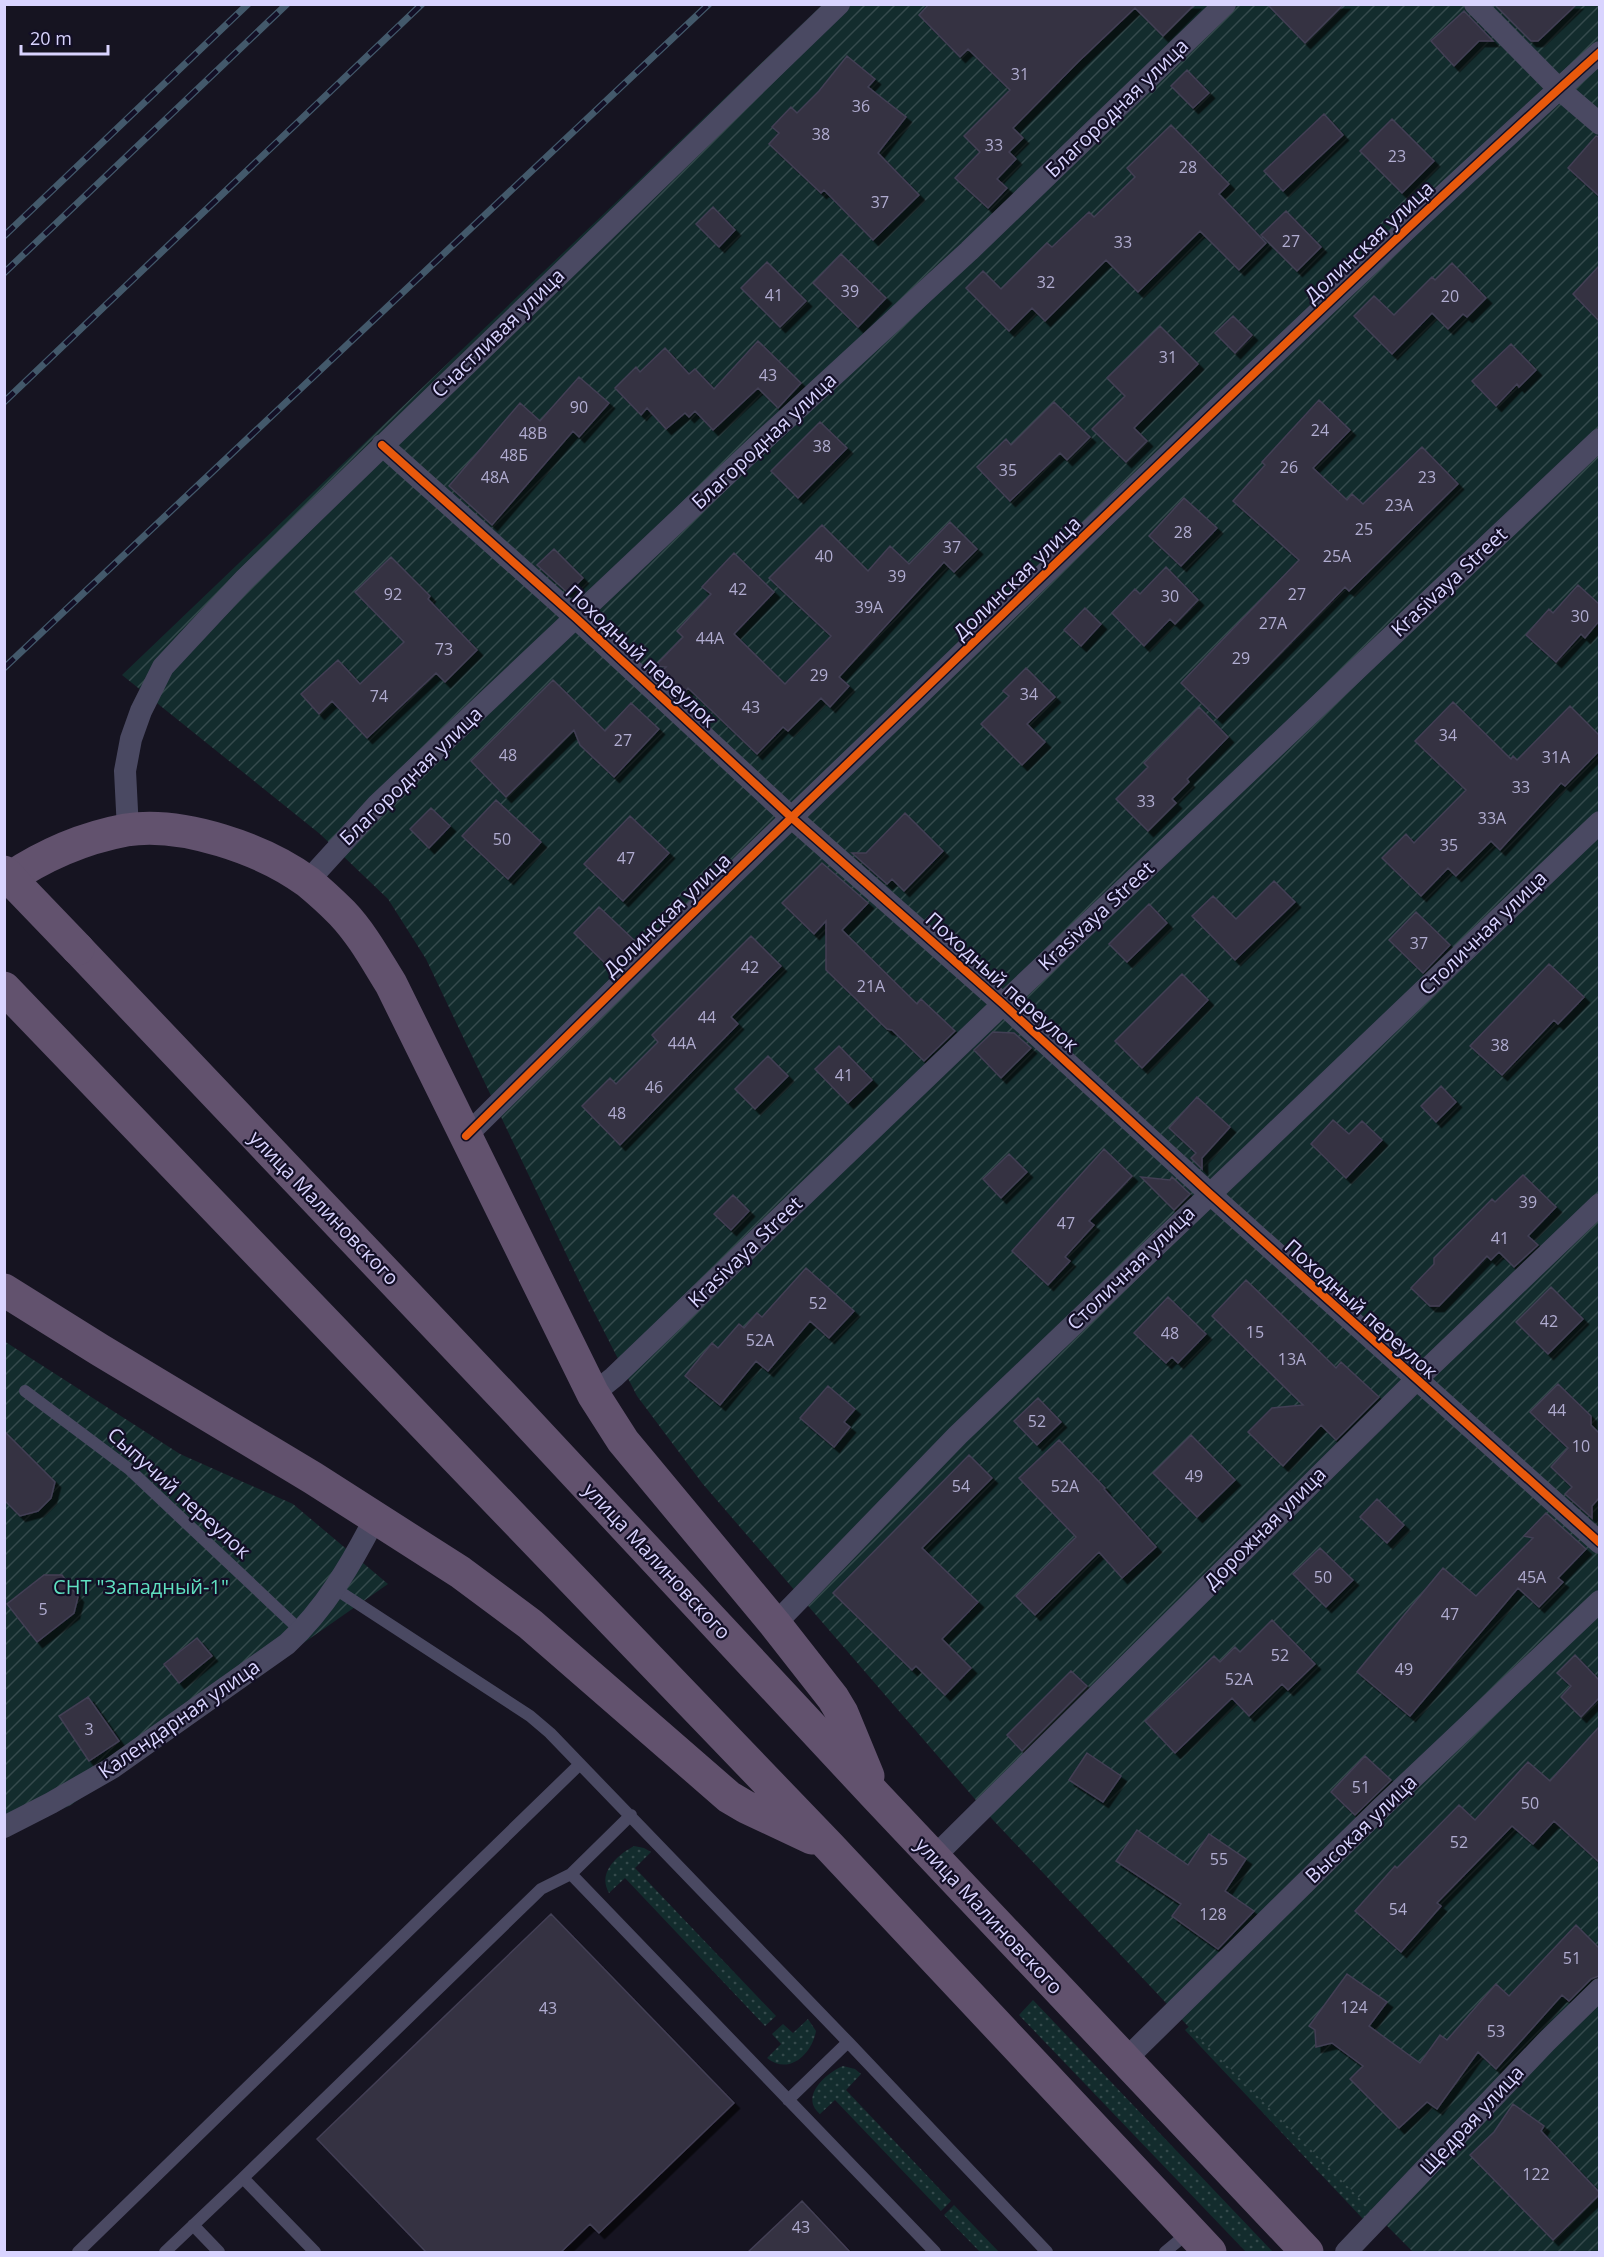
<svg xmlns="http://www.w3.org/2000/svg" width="1604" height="2257" viewBox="0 0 1604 2257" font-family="'Open Sans',sans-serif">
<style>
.grass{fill:url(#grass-dots)}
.garden{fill:url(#garden-furrows)}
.building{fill:#343243;stroke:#433f54;stroke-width:1.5;filter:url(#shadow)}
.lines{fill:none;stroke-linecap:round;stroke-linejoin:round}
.service{stroke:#4a4962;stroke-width:12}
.minor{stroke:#4a4962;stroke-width:22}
.trunk{stroke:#62526e;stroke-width:33}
.rail-casing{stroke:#43596b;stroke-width:7}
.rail{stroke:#130f26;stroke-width:4.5;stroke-dasharray:14;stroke-linecap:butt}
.trunk-bridge{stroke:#62526e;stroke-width:33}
.cycleway-casing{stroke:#130f26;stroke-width:11}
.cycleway{stroke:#e8590c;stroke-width:8}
.labels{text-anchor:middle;stroke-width:4.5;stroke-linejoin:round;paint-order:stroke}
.number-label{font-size:16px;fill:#b0acd0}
.street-label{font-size:20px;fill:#d9d4ff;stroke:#130f26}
.park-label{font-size:20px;fill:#5fe0c0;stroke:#130f26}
</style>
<defs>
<pattern id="grass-dots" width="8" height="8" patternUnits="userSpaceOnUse" patternTransform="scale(1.5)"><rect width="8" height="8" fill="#132c2d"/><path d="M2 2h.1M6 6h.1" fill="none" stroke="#354a4c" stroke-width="1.8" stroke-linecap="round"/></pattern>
<pattern id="garden-furrows" width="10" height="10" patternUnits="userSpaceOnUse" patternTransform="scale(1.5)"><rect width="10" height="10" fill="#132c2d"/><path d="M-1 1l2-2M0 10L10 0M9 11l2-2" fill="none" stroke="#354a4c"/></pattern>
<filter id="shadow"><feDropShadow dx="5.5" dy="5.5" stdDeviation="0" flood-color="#0009"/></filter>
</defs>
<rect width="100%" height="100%" fill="#161421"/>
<path class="grass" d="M634,1846L644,1848L651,1852L635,1868L776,2016L765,2026L625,1878L609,1893C597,1873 617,1855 634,1846Z
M1033,2000L1273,2252H1246L1019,2015Z
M808,2019L816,2031C812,2054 789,2076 767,2058L781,2044L772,2034L783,2024L793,2033Z
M1194,2022L1372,2210L1363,2219L1185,2030Z
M843,2066L855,2069L861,2074L846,2090L951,2201L941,2211L835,2100L820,2114C799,2097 826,2073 843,2066Z
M954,2205L999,2252H980L944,2215Z"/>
<path class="garden" d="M822,5H1599V2252H1413L1185,2023L993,1820L702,1483L637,1396L588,1300L426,959L388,899L320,834L122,675Z
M4,1341L180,1454L293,1504L388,1584L71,1805L5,1835Z"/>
<path class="building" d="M929,4H1195L1163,36L1135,8L1078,62L1013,128L1023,138L1009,152L1016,159L997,179L1007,188L988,208L955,178L980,152L964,136L1010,90L968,49L960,57L919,15Z
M1267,4H1344L1305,43Z
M1494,4H1577L1538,41H1531Z
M1464,11L1493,41H1479L1454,66L1431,41Z
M847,56L875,79L868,87L906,117L878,153L919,195L873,240L824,190L821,193L769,144L779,133L772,127L791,107L797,113L819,91Z
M1187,70L1209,93L1193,108L1171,86Z
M1324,114L1343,135L1283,191L1264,171Z
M1392,119L1434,161L1402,193L1360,151Z
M1171,125L1229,184L1219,194L1266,243L1239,270L1200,231L1138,292L1106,260L1045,321L1032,308L1009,331L966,288L983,271L1001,289L1047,243L1052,247L1089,212L1094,217L1135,177L1127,168Z
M1596,136L1599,137V196L1568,168Z
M713,207L735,230L719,247L696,224Z
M1286,211L1321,247L1297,271L1261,235Z
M841,254L886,298L858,327L813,283Z
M767,262L806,301L780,327L741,288Z
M1452,263L1486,298L1467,317L1463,314L1448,329L1432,313L1392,354L1354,316L1374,296L1394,315L1432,277L1435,280Z
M1599,266V321L1573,294Z
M1233,316L1252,335L1235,353L1215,333Z
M1160,326L1198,364L1134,428L1147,441L1126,462L1092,429L1125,396L1107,378Z
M758,341L801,383L778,408L758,388L713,430L695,411L689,417L685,413L666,429L647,408L641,415L615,388L636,367L640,372L665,348L689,374L695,369L714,389Z
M1511,344L1536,370L1519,387L1517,384L1496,406L1472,381Z
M579,377L609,403L579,437L573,431L492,525L449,486L520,403L540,421Z
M1319,400L1350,430L1313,468L1347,500L1352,494L1363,504L1422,447L1458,484L1349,591L1345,587L1217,718L1181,683L1299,560L1233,501L1265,465L1262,462Z
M1054,402L1090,437L1067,460L1060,453L1010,501L977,467L1006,439L1011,445Z
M820,422L847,448L798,498L771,471Z
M1184,498L1217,528L1181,566L1149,536Z
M950,522L977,549L954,572L944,562L839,677L849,686L830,707L821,698L788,731L783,727L757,754L688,688L684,693L661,672L666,667L655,666L683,637L677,631L711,594L702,587L734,553L774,592L734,634L785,684L831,636L769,578L822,525L868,571L890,546L909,564Z
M554,549L583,578L568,593L537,565Z
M391,557L430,596L428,599L477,650L445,682L436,673L367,738L332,701L319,714L301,694L338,660L360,684L404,642L355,592Z
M1166,567L1198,600L1175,624L1170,619L1144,646L1112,613L1135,589L1140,594Z
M1578,585L1599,604V621L1585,638L1581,634L1556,662L1526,635L1549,609L1553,613Z
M1085,608L1101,624L1081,646L1064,630Z
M1026,668L1055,697L1027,724L1045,742L1022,765L981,724L1009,696L1003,691Z
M553,680L605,731L631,703L659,729L614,777L580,745L574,730L506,797L471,761Z
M1453,702L1511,759L1513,756L1517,760L1570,706L1599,735V751L1565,786L1561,783L1500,850L1491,841L1456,876L1448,868L1421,896L1382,858L1406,834L1414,843L1466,790L1415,741Z
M1199,707L1228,737L1187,779L1189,782L1172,799L1176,803L1148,831L1116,799L1148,767L1144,763Z
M496,800L541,842L508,879L462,836Z
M431,808L450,826L429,848L410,829Z
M905,813L943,851L904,891L892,879L887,884L852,853H866Z
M630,816L669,853L623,901L584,864Z
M822,863L868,903L842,930L917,1004L921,999L955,1031L924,1061L892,1030L887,1029L826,970V921L814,934L782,903Z
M1274,881L1295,902L1235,960L1192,916L1213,896L1236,919Z
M1149,904L1167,923L1127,962L1109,944Z
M599,907L636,942L610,968L574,933Z
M1416,912L1450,945L1423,973L1389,940Z
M751,936L781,966L731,1017L738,1024L620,1145L582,1106L610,1078L616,1084L658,1042L652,1035Z
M1549,964L1584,997L1558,1024L1554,1020L1502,1075L1470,1046Z
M1182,974L1208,1000L1142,1068L1115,1041Z
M993,1032L1014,1033L1031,1048L1001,1078L974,1050Z
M839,1046L872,1080L848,1103L815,1069Z
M768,1056L788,1076L755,1109L735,1089Z
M1441,1086L1456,1102L1436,1122L1421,1106Z
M1197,1097L1230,1127L1202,1158V1169L1191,1158L1196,1153L1169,1128Z
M1333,1120L1349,1134L1362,1121L1382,1140L1346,1178L1311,1144Z
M1104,1149L1132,1176L1089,1221L1094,1225L1065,1257L1070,1261L1048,1285L1012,1251Z
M1009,1154L1027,1172L1001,1198L983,1179Z
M1523,1175L1556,1207L1528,1236L1538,1245L1514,1267L1499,1252L1491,1260L1487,1256L1439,1306H1430L1411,1288L1434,1264V1258L1492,1199L1495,1202Z
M1141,1177L1170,1180L1172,1177L1190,1194L1174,1210Z
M733,1195L749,1211L731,1230L714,1214Z
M806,1268L854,1311L829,1338L810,1321L768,1371L756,1361L720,1405L685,1376L712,1343L718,1348L739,1324L744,1328L757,1313L762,1317Z
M1246,1280L1336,1368L1341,1362L1379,1397L1336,1440L1321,1425L1283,1466L1248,1432L1272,1408L1303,1405L1212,1316Z
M1551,1287L1583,1319L1548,1354L1516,1322Z
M1168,1297L1206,1334L1178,1363L1172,1357L1166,1363L1134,1333Z
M1558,1384L1591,1416V1425L1599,1433V1498L1592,1506V1518L1565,1494L1572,1487L1551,1467L1568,1448L1530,1412Z
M828,1386L855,1409L844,1422L850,1427L834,1447L800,1418Z
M1038,1398L1061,1422L1037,1445L1014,1421Z
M4,1431L55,1482L51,1498L38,1511L20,1516L4,1500Z
M1191,1435L1235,1480L1197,1517L1153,1473Z
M1059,1440L1105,1488L1104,1489L1156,1547L1122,1578L1099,1552L1035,1615L1016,1596L1076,1537L1019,1478Z
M969,1455L992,1478L922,1548L978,1602L942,1639L971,1668L945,1695L916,1666L912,1670L833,1593Z
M1377,1499L1404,1525L1387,1543L1360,1517Z
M1546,1513L1586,1549L1558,1578L1563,1582L1539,1607L1518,1588L1410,1716L1357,1672L1443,1568L1476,1596L1533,1538L1524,1536Z
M1320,1548L1353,1580L1326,1607L1293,1574Z
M44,1575H62L78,1597L74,1613L37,1642L7,1604Z
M1272,1620L1315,1664L1288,1690L1282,1684L1249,1716L1232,1698L1175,1753L1145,1721L1214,1656L1220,1662L1235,1647L1240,1652Z
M197,1638L212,1656L179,1683L164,1664Z
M1575,1655L1599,1680V1698L1581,1717L1561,1697L1571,1686L1557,1673Z
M1071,1671L1087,1686L1022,1751L1007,1735Z
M88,1697L119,1741L89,1761L59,1716Z
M1599,1727V1862L1554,1821L1533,1844L1512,1826L1437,1903L1441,1906L1401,1952L1355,1911L1395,1866L1397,1868L1459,1805L1475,1820L1528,1762L1550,1781Z
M1087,1753L1121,1776L1103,1802L1069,1780Z
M1365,1756L1391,1780L1355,1815L1331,1792Z
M1137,1830L1188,1865L1209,1834L1246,1859L1225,1891L1254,1911L1218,1949L1172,1916L1181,1904L1116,1861Z
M551,1914L734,2103L599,2233L590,2224L560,2253H427L317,2139Z
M1576,1925L1599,1948V1976L1591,1979L1569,2001L1562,1995L1496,2069L1478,2052L1437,2109L1427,2102L1399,2128L1350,2079L1363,2066L1332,2043L1316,2047L1315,2030L1309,2026L1347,1974L1387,2002L1369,2026L1420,2063L1440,2035L1447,2040L1496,1984L1509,1996Z
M1513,2104L1544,2126L1541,2131L1599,2192V2195L1553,2240L1470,2155L1494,2132Z
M802,2201L851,2253H747Z"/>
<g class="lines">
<path class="service" d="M25,1391L129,1469L301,1631
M334,1588L530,1716L550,1733L848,2042L788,2100
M631,1815L571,1874L935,2252
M848,2042L1047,2252
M193,2225L219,2252
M78,2252L580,1764
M165,2252L243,2178
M315,2252L243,2178L541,1889L571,1874
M1165,2252L1189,2232"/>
<path class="minor" d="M1475,4L1559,89L1600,124
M382,445L576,618L791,817L1003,1004L1209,1193L1600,1543
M128,830L125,771L131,739L141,711L163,667L244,580L839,4
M307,882L378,804L757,446L969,251L1225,4
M466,1136C669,934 876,736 1082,538C1253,374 1424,210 1600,52
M593,1394L614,1377L1003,1004L1600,439
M775,1624L958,1435L1600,822
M4,1827L51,1803L112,1768L287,1644C325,1609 352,1563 375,1518
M934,1857L1416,1380L1600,1204
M1125,2060L1381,1808L1600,1601
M1346,2252L1546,2042L1600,1989"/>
<path class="trunk" d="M4,882C40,857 83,838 126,830C182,821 263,849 308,882C319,891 331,902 342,913C362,934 376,960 391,984L593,1394L623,1441L775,1624L833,1698L842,1713L868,1776
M78,949L518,1412L877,1797L1307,2252
M4,988L829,1846L1210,2252
M4,1290L100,1350L313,1478L460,1572L530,1624L729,1797L746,1807L812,1838"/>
<g class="rail-casing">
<path id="rail" d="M4,236L248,4
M4,273L287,4
M4,402L422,4
M4,668L709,4"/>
</g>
<use href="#rail" class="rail"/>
<path class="trunk-bridge" d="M4,872L78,949"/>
<g class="cycleway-casing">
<path id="cycleway" d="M382,445L576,618L791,817L1003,1004L1209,1193L1600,1543
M466,1136C669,934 876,736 1082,538C1253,374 1424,210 1600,52"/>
</g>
<use href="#cycleway" class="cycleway"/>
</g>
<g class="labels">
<g class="number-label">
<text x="1020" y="80">31</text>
<text x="861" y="112">36</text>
<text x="821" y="140">38</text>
<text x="994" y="151">33</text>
<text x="1397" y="162">23</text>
<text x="1188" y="173">28</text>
<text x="880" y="208">37</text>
<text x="1291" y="247">27</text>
<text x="1123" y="248">33</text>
<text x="1046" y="288">32</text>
<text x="850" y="297">39</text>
<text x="774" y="301">41</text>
<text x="1450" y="302">20</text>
<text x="1168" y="363">31</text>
<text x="768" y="381">43</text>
<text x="579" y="413">90</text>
<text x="1320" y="436">24</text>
<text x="533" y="439">48В</text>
<text x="822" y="452">38</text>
<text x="514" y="461">48Б</text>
<text x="1289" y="473">26</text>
<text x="1008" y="476">35</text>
<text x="495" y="483">48А</text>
<text x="1427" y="483">23</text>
<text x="1399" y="511">23А</text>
<text x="1364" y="535">25</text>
<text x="1183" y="538">28</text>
<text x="952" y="553">37</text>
<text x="824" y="562">40</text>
<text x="1337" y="562">25А</text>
<text x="897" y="582">39</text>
<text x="738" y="595">42</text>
<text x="393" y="600">92</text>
<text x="1297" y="600">27</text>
<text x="1170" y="602">30</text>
<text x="869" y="613">39А</text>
<text x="1580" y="622">30</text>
<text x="1273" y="629">27А</text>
<text x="710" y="644">44А</text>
<text x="444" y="655">73</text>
<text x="1241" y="664">29</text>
<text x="819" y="681">29</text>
<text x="1029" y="700">34</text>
<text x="379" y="702">74</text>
<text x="751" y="713">43</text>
<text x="1448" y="741">34</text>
<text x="623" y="746">27</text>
<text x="508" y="761">48</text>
<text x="1556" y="763">31А</text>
<text x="1521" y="793">33</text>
<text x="1146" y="807">33</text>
<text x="1492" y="824">33А</text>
<text x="502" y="845">50</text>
<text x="1449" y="851">35</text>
<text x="626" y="864">47</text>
<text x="1419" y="949">37</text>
<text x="750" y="973">42</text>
<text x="871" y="992">21А</text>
<text x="707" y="1023">44</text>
<text x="682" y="1049">44А</text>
<text x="1500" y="1051">38</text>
<text x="844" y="1081">41</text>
<text x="654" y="1093">46</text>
<text x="617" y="1119">48</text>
<text x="1528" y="1208">39</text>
<text x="1066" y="1229">47</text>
<text x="1500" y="1244">41</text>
<text x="818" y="1309">52</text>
<text x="1549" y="1327">42</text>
<text x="1255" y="1338">15</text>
<text x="1170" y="1339">48</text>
<text x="760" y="1346">52А</text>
<text x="1292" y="1365">13А</text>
<text x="1557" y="1416">44</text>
<text x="1037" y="1427">52</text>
<text x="1581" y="1452">10</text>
<text x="1194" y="1482">49</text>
<text x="961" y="1492">54</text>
<text x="1065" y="1492">52А</text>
<text x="1323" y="1583">50</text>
<text x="1532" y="1583">45А</text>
<text x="43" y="1615">5</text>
<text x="1450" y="1620">47</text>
<text x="1280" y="1661">52</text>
<text x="1404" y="1675">49</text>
<text x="1239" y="1685">52А</text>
<text x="89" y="1735">3</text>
<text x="1361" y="1793">51</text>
<text x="1530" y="1809">50</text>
<text x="1459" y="1848">52</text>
<text x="1219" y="1865">55</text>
<text x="1398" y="1915">54</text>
<text x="1213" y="1920">128</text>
<text x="1572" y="1964">51</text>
<text x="1354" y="2013">124</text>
<text x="548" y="2014">43</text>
<text x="1496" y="2037">53</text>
<text x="1536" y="2180">122</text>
<text x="801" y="2233">43</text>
</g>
<g class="street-label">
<text transform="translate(1117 108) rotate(-44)" y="7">Благородная улица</text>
<text transform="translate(1369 242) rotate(-43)" y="7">Долинская улица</text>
<text transform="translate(498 333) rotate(-44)" y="7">Счастливая улица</text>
<text transform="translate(764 441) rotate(-43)" y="7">Благородная улица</text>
<text transform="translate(1017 578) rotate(-44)" y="7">Долинская улица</text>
<text transform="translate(1449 582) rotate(-43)" y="7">Krasivaya Street</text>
<text transform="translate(641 656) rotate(43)" y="7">Походный переулок</text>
<text transform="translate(411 776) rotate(-44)" y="7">Благородная улица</text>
<text transform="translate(667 915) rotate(-44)" y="7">Долинская улица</text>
<text transform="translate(1096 916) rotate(-43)" y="7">Krasivaya Street</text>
<text transform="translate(1483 933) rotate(-44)" y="7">Столичная улица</text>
<text transform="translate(1002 982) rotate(42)" y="7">Походный переулок</text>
<text transform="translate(324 1208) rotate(46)" y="7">улица Малиновского</text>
<text transform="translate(745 1252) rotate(-44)" y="7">Krasivaya Street</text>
<text transform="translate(1131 1268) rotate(-44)" y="7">Столичная улица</text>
<text transform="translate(1361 1309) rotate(42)" y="7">Походный переулок</text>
<text transform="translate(179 1493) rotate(42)" y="7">Сыпучий переулок</text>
<text transform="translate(1265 1528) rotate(-45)" y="7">Дорожная улица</text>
<text transform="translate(657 1561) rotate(47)" y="7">улица Малиновского</text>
<text transform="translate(179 1719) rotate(-35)" y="7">Календарная улица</text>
<text transform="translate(1361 1829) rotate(-44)" y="7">Высокая улица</text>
<text transform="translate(989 1916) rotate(47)" y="7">улица Малиновского</text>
<text transform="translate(1472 2120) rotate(-47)" y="7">Щедрая улица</text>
</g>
<g class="park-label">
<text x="141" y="1594">СНТ "Западный-1"</text>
</g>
</g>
<rect width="1604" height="2257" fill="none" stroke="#d9d4ff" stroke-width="12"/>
<path d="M21 45v9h87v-9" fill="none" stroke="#d9d4ff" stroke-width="3"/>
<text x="30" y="45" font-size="18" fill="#d9d4ff" stroke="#130f26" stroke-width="4.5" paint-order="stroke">20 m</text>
</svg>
